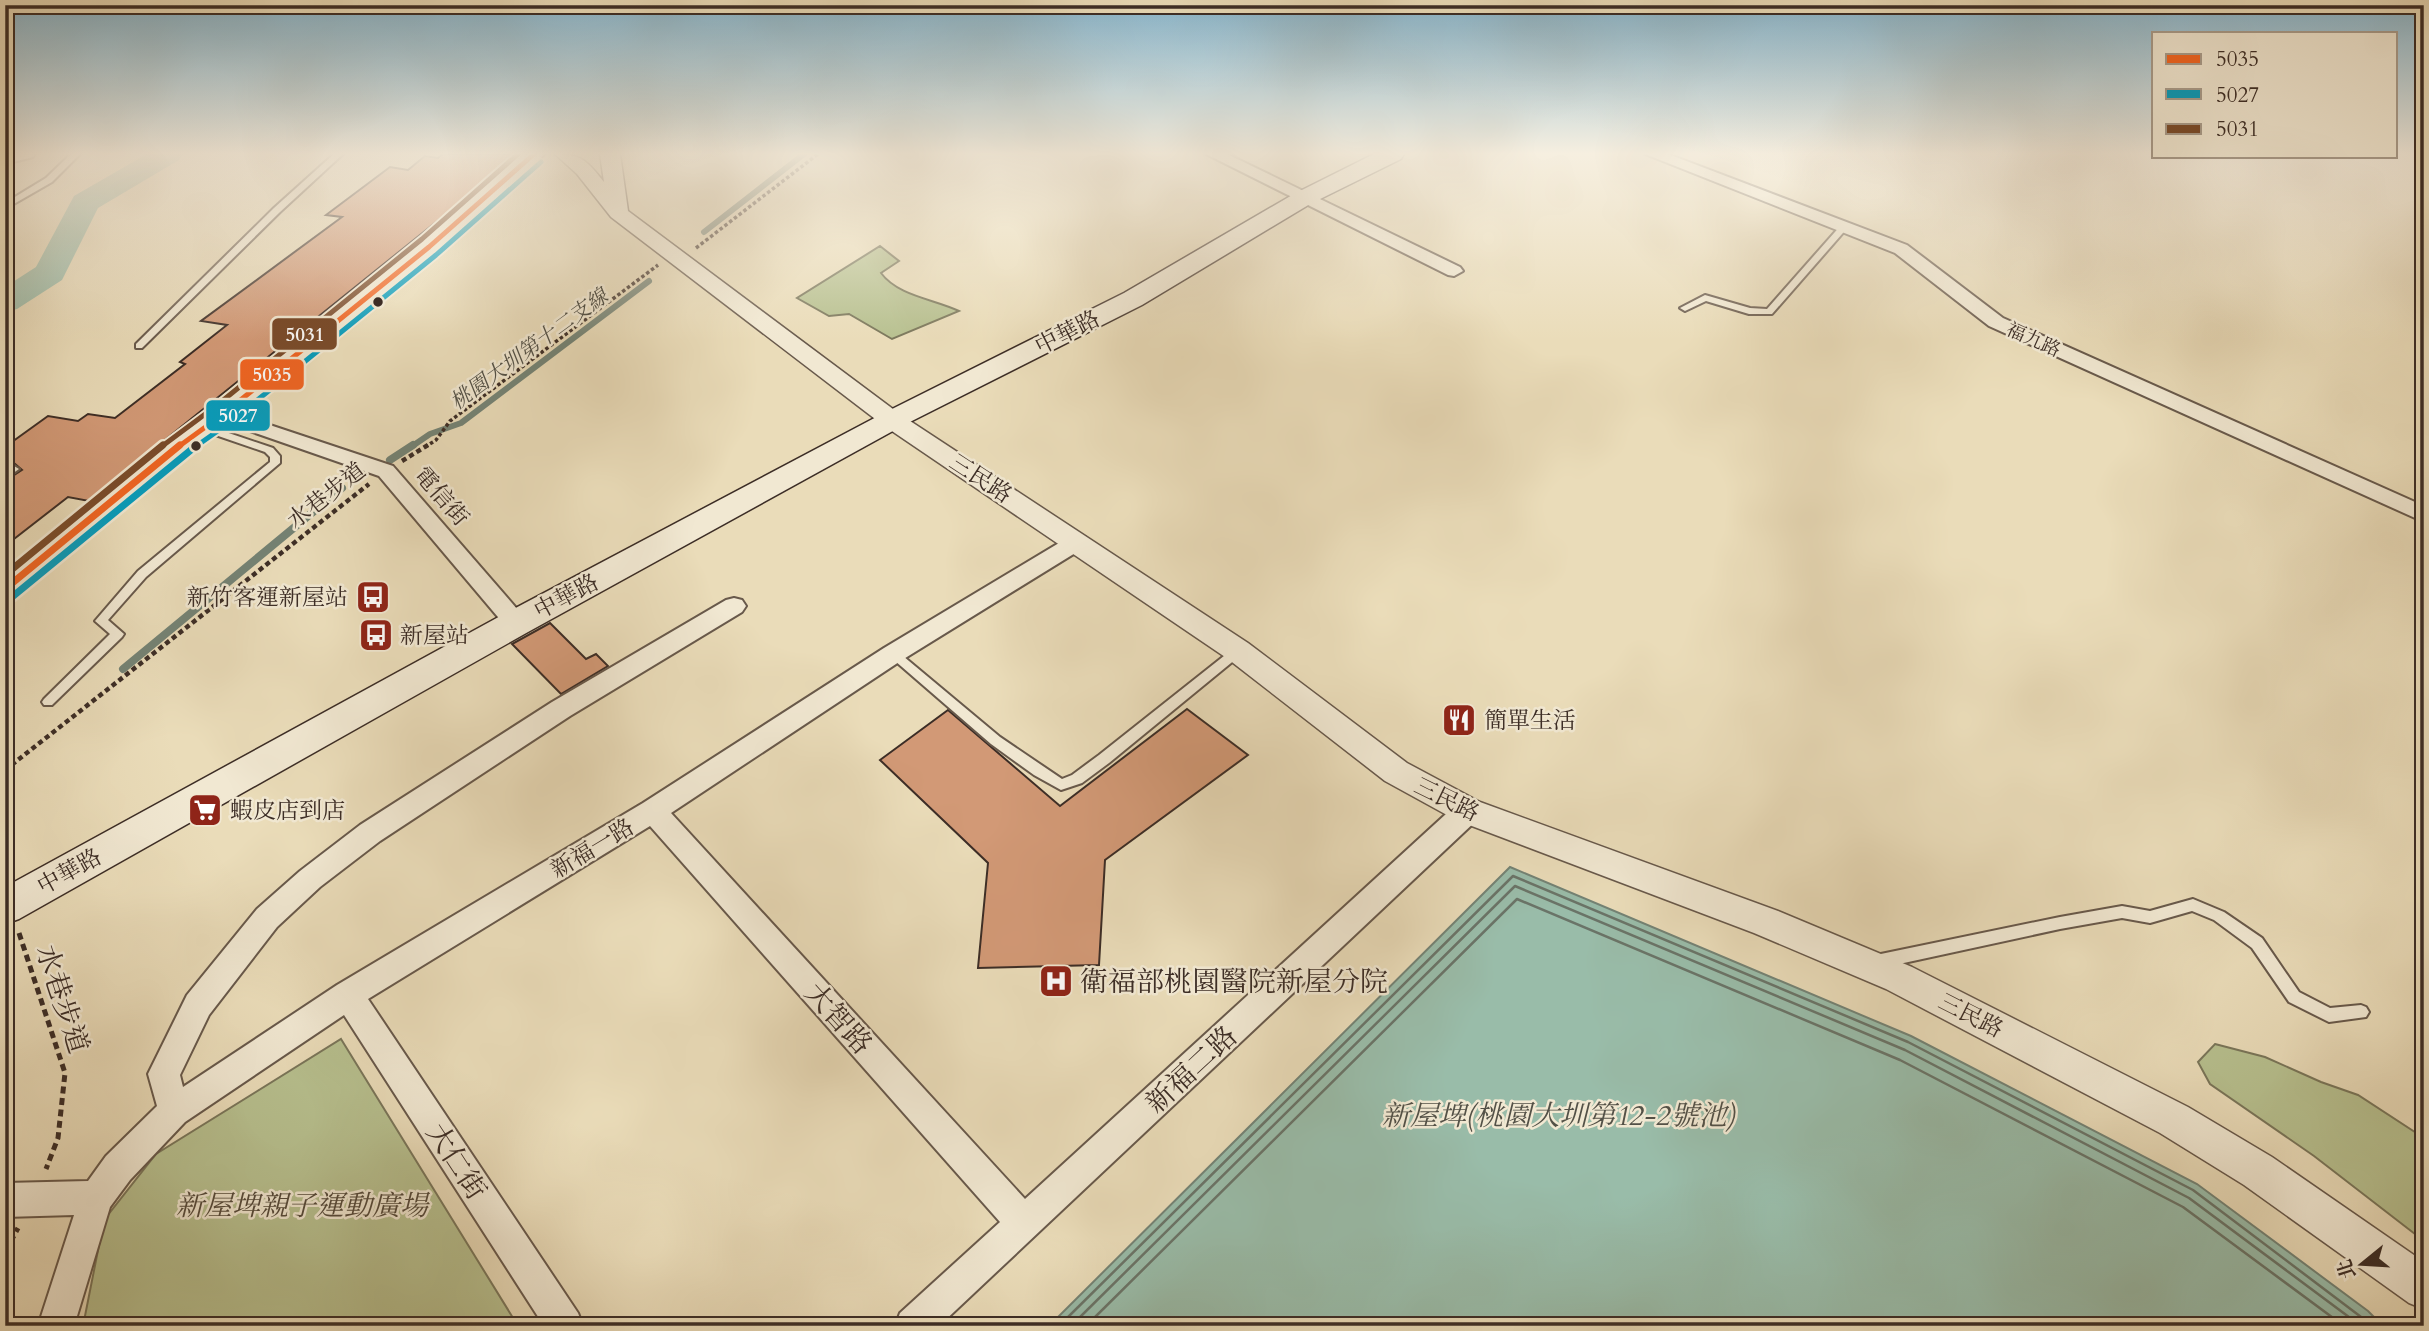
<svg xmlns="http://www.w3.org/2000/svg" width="2429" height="1331" viewBox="0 0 2429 1331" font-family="Cardo,'Noto Serif TC',serif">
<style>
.green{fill:#b7c08f;stroke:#7a765a;stroke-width:2}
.water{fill:#99bca9;stroke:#748375;stroke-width:2}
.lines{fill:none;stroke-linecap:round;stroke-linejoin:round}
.shore{stroke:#6a7468;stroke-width:2.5}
.stream-far1{stroke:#748375;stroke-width:6}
.stream{stroke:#748375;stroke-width:8}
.river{fill:#99bca9;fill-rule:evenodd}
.building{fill:#d29976;stroke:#3c2d26;stroke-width:2}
.service-casing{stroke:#68594b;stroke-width:4}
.minor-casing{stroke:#68594b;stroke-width:4}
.tertiary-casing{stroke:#68594b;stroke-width:3}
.secondary-casing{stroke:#3c2d26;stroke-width:3}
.path-far2{stroke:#3c2d26;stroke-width:3.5;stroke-dasharray:3.5 2.5;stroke-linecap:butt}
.path-far1{stroke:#3c2d26;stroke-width:4.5;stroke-dasharray:5 3.5;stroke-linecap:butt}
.path{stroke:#3c2d26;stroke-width:5;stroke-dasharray:7 4.5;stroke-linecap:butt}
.service{fill:#f1e8d2;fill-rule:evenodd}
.minor{fill:#f1e8d2;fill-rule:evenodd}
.tertiary{fill:#f1e8d2;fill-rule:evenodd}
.secondary{fill:#f1e8d2;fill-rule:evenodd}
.bus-1-far1-casing{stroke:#f1e8d2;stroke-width:9}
.bus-1-casing{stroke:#f1e8d2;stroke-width:12}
.bus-2-far1-casing{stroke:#f1e8d2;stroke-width:9}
.bus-2-casing{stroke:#f1e8d2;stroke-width:12}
.bus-3-far1-casing{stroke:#f1e8d2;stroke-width:9}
.bus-3-casing{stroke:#f1e8d2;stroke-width:12}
.bus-1-far1{stroke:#f26522;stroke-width:5}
.bus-1{stroke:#f26522;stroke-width:7}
.bus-2-far1{stroke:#069dbd;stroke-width:5}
.bus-2{stroke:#069dbd;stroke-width:7}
.bus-3-far1{stroke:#7a4b2a;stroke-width:5}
.bus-3{stroke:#7a4b2a;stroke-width:7}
.bus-dot{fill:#3c2d26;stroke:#f1e8d2;stroke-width:2.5}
.labels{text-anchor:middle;stroke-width:5;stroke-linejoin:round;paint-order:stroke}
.far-street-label{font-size:19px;fill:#3c2d26;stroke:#f1e8d2}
.far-water-label{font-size:21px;font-style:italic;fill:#535147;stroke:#f1e8d2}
.street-label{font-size:23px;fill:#3c2d26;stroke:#f1e8d2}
.poi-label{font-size:23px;fill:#3c2d26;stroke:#f1e8d2;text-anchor:start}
.near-poi-label{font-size:28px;fill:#3c2d26;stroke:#f1e8d2;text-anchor:start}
.near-street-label{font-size:28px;fill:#3c2d26;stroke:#f1e8d2}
.near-water-label{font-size:28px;font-style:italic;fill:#535147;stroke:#f1e8d2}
.near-park-label{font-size:28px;font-style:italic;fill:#554a3b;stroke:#f1e8d2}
.line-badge{stroke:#f1e8d2;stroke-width:2.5}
.badge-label{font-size:19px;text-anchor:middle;font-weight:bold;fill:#fff}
</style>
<rect width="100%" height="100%" fill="#eadcb9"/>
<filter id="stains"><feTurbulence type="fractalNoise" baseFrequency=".00286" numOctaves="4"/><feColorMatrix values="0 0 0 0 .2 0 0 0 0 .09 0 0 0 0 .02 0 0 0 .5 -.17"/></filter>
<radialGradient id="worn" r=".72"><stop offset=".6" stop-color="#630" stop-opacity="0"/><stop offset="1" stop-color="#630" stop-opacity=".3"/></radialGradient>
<path class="green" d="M880,246L899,261L881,273C898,296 934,299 959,311L892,339L849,314L829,316L797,298Z
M341,1039L518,1326H83L104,1220L156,1154Z
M2215,1044L2265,1057L2321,1082L2358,1095L2424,1138V1241L2314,1156L2210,1084L2198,1062Z"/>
<path class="water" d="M1510,867L1911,1036L2197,1184L2368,1311L2383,1326H1049Z"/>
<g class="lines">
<path class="shore" d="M1059,1326L1513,876L1908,1042L2193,1190L2373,1326
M1071,1326L1515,886L1905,1050L2189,1198L2361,1326
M1086,1326L1517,899L1900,1060L2183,1207L2344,1326"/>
<path class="stream-far1" d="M704,232L804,154
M411,447L430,434L461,423L649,281"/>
<path class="stream" d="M390,460L413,445
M123,669L342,488"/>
<path class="river" d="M147,154H183L179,160L98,208L62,280L17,309L5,312V287L36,267L74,196Z"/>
</g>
<path class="building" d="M443,154H513L466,198L89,501L68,497L5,546V481L22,470L15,464L5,468V447L48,416L78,421L88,414L115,418L185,364L180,362L227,325L201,321L342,217L326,215L390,167L408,170L425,156L438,158Z
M550,623L586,659L596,654L608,666L561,694L512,644Z
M1187,709L1248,755L1105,860L1099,965L978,968L988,863L880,760L948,710L1060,806Z"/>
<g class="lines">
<g class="service-casing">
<path id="service" d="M71,154H80L52,182L5,209V203L46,178Z
M334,154H343L280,212L142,348H136V344L274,208Z
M1842,224L1849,226L1772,314H1749L1706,301L1685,311L1680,308L1705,295L1750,308L1767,309Z
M202,424L273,448L280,456V463L146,577L108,620L124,634L122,637L52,705H44L42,702L44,699L110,634L95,621L138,571L270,462V457L265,452L198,429V425Z
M14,466L19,469L5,479V471Z
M1238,647L1242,648L1244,651L1242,654L1109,763L1082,783L1061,790L1034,775L991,744L887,654L889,651H897L1000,737L1062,779L1072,775L1099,755L1234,648Z
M2193,899L2224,912L2262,938L2299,992L2330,1008L2361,1005L2366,1007L2369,1012L2366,1017L2329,1022L2289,1002L2252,948L2214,920L2192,911L2150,923L2122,918L2060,929L1876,969L1871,967L1869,962L1871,957L1876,955L2060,917L2122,906L2150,911Z"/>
</g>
<g class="minor-casing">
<path id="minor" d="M5,154H35L33,157L5,164Z
M1206,154H1227L1460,267L1463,271L1454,276L1448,275Z
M1645,154H1668L1907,245L2003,318L2424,506V522L1989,326L1895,253Z
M222,409L393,466L524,617L528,623L524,629L516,631L508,629L379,476L215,419L212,415L215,411Z
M1077,535L1085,537L1088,542L1085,547L902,660L671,813L1025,1199L1458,803L1468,800L1478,803L1481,811L1478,819L939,1326H895L900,1313L1000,1222L650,826L368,999L578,1313L583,1326H544L344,1015L185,1122L130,1180L110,1207L74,1326H38L74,1215L5,1217V1183L88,1181L106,1156L157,1106L148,1074L187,995L257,909L300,871L360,825L552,702L726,600L734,598L742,600L746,606L742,612L570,716L380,841L320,887L277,927L209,1015L180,1075L183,1087L337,985L643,803L884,648L1069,537Z"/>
</g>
<g class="tertiary-casing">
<path id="tertiary" d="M555,154C582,154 587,161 604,182L600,154H620L628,211L901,415L1248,643L1407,763L1480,802L1778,911L1912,967L2188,1107L2272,1157L2424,1262V1309L2409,1303L2244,1185L2160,1133L1886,989L1754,933L1456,820L1385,781L1228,659L883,425L611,217L577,174Z"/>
</g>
<g class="secondary-casing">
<path id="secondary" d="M520,154H545L438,252L232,421L212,433L17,597L5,600V571L420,242Z
M1374,154H1404L1401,159L1310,204L1142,305L902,426L528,632L19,919L5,924V887L504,614L882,414L1124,293L1294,194Z"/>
</g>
<path class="path-far2" d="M696,248L818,154
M425,447L436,440L450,421L658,265"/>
<path class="path-far1" d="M402,461L428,445
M5,770L369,484"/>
<path class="path" d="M19,933L65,1073L58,1138L46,1169
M5,1252L18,1228"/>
<use href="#service" class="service"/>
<use href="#minor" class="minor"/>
<use href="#tertiary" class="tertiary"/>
<use href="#secondary" class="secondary"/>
<g class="bus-1-far1-casing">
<path id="bus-1-far1" d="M178,447L222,415L429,247L534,154"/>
</g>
<g class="bus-1-casing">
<path id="bus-1" d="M5,589L180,445"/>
</g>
<g class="bus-2-far1-casing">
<path id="bus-2-far1" d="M195,447L229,423L436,255L541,162"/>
</g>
<g class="bus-2-casing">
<path id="bus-2" d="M12,597L197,445"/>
</g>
<g class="bus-3-far1-casing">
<path id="bus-3-far1" d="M161,447L216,406L422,239L518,154"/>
</g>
<g class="bus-3-casing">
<path id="bus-3" d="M5,575L163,445"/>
</g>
<use href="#bus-1-far1" class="bus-1-far1"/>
<use href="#bus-1" class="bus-1"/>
<use href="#bus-2-far1" class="bus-2-far1"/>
<use href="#bus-2" class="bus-2"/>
<use href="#bus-3-far1" class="bus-3-far1"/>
<use href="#bus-3" class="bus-3"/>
</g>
<linearGradient id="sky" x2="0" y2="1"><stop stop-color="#88b7cf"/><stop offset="0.45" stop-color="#f6efe0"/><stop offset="1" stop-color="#f6efe0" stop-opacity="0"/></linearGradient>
<rect width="2429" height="341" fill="url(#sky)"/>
<defs>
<g id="bus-square" transform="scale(1.75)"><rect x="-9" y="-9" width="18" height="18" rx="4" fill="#8f2418" stroke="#f1e8d2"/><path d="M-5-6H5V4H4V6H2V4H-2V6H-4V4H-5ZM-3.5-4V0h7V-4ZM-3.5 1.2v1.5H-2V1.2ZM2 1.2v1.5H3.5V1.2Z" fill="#fff"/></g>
<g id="restaurant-square" transform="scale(1.75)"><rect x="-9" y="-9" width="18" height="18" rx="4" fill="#8f2418" stroke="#f1e8d2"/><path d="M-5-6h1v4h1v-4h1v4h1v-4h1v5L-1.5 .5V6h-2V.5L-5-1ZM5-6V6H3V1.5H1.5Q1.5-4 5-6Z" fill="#fff"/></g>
<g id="supermarket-square" transform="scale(1.75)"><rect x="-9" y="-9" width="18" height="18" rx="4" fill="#8f2418" stroke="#f1e8d2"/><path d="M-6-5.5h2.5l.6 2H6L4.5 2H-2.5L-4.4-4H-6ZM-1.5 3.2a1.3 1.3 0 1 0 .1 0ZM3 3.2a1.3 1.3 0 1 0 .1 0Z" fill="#fff"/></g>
<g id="hospital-square" transform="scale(1.75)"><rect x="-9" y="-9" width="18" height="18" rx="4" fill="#8f2418" stroke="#f1e8d2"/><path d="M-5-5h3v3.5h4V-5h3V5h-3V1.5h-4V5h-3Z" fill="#fff"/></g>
</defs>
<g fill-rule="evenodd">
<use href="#bus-square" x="373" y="597"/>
<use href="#bus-square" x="376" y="635"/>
<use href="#restaurant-square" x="1459" y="720"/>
<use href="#supermarket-square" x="205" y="810"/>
<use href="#hospital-square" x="1056" y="981"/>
</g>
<g class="bus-dot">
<circle cx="378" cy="302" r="6"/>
<circle cx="196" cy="446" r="6"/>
</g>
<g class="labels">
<g class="far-street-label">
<text transform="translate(2034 339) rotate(24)" y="7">福九路</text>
</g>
<g class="far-water-label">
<text transform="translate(529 349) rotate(-36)" y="7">桃園大圳第十二支線</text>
</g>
<g class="street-label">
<text transform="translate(1067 332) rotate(-27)" y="8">中華路</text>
<text transform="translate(981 478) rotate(33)" y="8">三民路</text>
<text transform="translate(326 495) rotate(-38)" y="8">水巷步道</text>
<text transform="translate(442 496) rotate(49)" y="8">電信街</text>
<text transform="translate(566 596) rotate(-28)" y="8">中華路</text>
<text transform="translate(1447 799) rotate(26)" y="8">三民路</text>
<text transform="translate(592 848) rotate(-31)" y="8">新福一路</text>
<text transform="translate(69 871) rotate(-29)" y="8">中華路</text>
<text transform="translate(1971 1015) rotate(27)" y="8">三民路</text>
</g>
<g class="poi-label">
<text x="348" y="605" text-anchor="end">新竹客運新屋站</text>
<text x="400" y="643">新屋站</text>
<text x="1484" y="728">簡單生活</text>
<text x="230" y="818">蝦皮店到店</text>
</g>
<g class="near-poi-label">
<text x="1080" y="991">衛福部桃園醫院新屋分院</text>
</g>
<g class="near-street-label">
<text transform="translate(63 999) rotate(72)" y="10">水巷步道</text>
<text transform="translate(839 1018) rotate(48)" y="10">大智路</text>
<text transform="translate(1191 1069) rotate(-43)" y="10">新福二路</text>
<text transform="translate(457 1161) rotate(57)" y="10">大仁街</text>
</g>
<g class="near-water-label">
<text x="1559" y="1125">新屋埤(桃園大圳第12-2號池)</text>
</g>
<g class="near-park-label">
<text x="302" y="1215">新屋埤親子運動廣場</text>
</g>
</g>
<g class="line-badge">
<rect x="271" y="317" width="67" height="34" rx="7" fill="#7a4b2a"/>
<rect x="239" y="358" width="66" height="33" rx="7" fill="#f26522"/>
<rect x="205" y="399" width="66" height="33" rx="7" fill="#069dbd"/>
</g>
<g class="badge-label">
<text x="305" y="341">5031</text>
<text x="272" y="381">5035</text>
<text x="238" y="422">5027</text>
</g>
<rect width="2429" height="1331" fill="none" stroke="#eadcb9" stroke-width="28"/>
<rect x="7" y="7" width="2415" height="1317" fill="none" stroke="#3c2d26" stroke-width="3.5"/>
<rect x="14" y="14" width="2401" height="1303" fill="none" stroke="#3c2d26" stroke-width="2"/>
<rect x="2152" y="32" width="245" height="126" fill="#f1e8d2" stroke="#a99d8d" stroke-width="2"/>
<rect x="2166" y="54" width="35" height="10" fill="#f26522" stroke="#a99d8d" stroke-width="2"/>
<text x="2216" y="66" font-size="21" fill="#3c2d26">5035</text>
<rect x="2166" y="89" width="35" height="10" fill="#069dbd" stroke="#a99d8d" stroke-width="2"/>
<text x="2216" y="102" font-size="21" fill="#3c2d26">5027</text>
<rect x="2166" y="124" width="35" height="10" fill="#7a4b2a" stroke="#a99d8d" stroke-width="2"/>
<text x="2216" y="136" font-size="21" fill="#3c2d26">5031</text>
<g transform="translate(2362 1264) rotate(252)" stroke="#f1e8d2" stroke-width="5" paint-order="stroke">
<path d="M0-5L12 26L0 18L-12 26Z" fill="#3c2d26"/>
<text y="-10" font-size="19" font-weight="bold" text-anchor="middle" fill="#3c2d26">北</text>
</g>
<rect width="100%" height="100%" filter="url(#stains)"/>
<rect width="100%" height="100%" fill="url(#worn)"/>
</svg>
